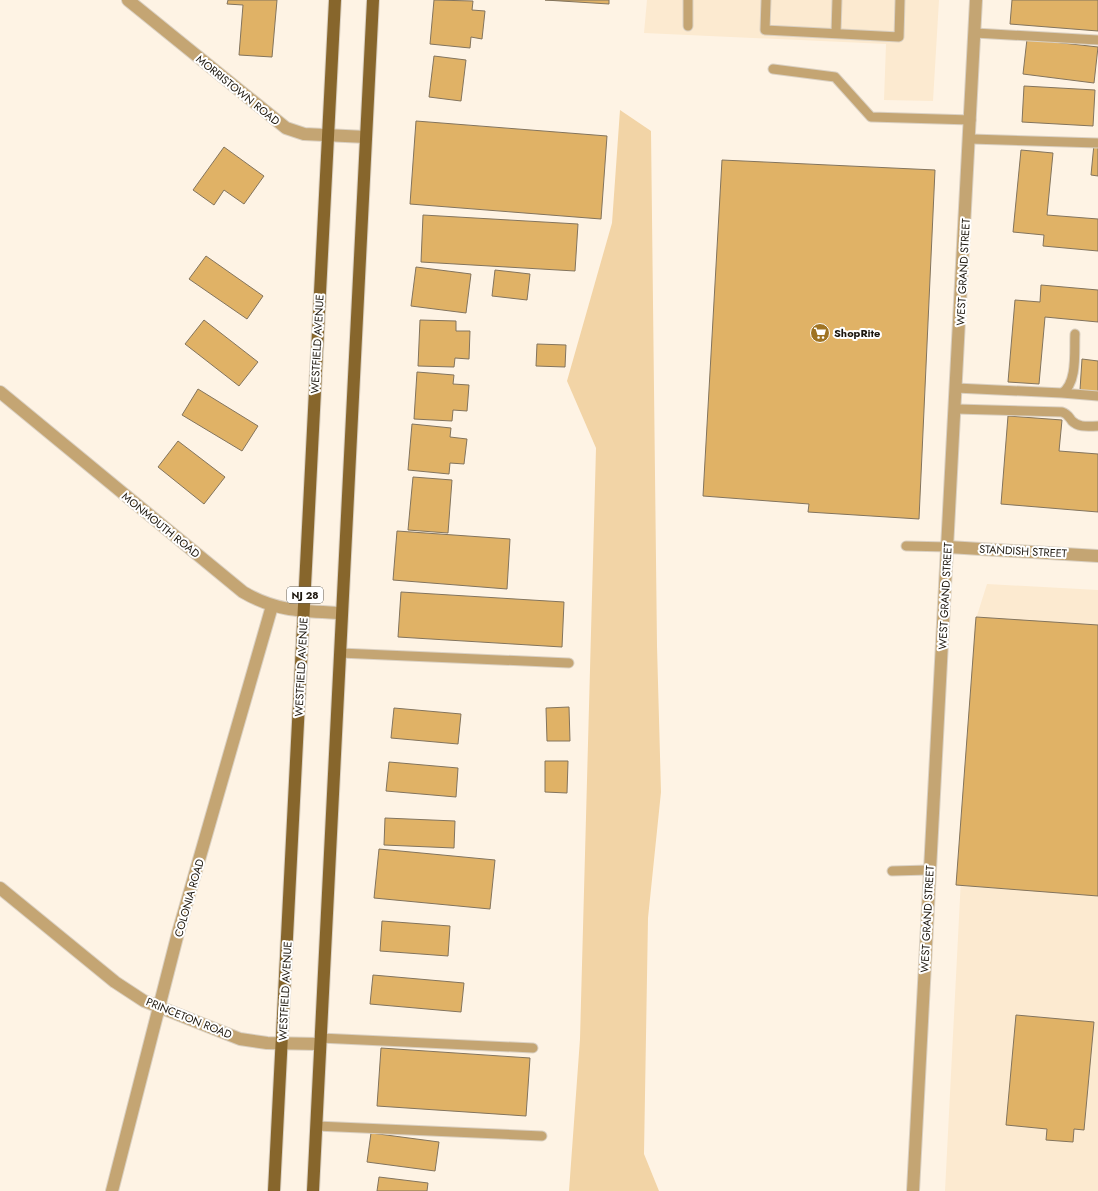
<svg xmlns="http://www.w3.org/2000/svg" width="1098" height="1191" viewBox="0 0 1098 1191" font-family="Jost,sans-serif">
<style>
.built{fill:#fcead0}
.green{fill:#f2d4a6}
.building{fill:#e0b266;stroke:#83745d}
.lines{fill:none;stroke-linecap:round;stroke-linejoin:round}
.service-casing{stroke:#dad0c2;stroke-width:11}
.minor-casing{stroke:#dad0c2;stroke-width:14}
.tertiary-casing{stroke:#dad0c2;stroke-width:14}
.primary-casing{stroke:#dad0c2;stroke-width:14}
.service{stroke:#c4a573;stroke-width:9}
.minor{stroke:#c4a573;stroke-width:12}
.tertiary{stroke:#c4a573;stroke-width:12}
.primary{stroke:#87662c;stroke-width:12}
.labels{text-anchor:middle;stroke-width:4;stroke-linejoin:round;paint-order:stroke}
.shield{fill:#fff;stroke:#615d56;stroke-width:1}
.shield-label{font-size:10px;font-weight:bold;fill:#1d170e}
.street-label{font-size:11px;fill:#1d170e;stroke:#fff}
.poi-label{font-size:11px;font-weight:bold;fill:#1d170e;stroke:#fff;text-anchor:start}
</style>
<rect width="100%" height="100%" fill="#fef3e4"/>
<path class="built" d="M647,0H939L933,101L884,100L886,44L644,33Z
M987,584L1098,590V1191H945L974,625Z"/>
<path class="green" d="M620,110L651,131L657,646L661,792L648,918L644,1154L659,1191H569L580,1039L596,448L567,381L612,223Z"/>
<path class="building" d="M228,0H277L272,57L239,55L243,5L227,4Z
M434,0L473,1L472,10L485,11L482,39L471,37L470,48L430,44Z
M545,0H609V4Z
M1012,0H1098V31L1010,24Z
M1027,39L1098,47L1094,83L1023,74Z
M434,56L466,60L461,101L429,97Z
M1024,86L1095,90L1093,126L1022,122Z
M416,121L607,136L601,219L410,204Z
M1094,144H1098V176L1091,175Z
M224,147L264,176L244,204L224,190L214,205L193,190Z
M1021,150L1053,153L1047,215L1098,219V251L1043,246L1044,235L1013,232Z
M722,160L935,170L919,519L808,512L809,504L703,496Z
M423,215L578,224L575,271L421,262Z
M206,256L263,296L247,319L189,279Z
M416,267L471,274L466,313L411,306Z
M495,270L530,274L527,300L492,296Z
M1041,285L1098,290V322L1045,317L1039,384L1008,382L1015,300L1040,302Z
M204,320L258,362L239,386L185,344Z
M420,320L456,321V331H470L469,359L455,358L454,367L418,366Z
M537,344L566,345L565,367L536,366Z
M1082,359L1098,361V392L1080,390Z
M417,372L454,375L453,384L469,385L467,411L453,410L452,421L414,419Z
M198,389L258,426L242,451L182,415Z
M1008,416L1062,420L1059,451L1098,454V512L1001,504Z
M412,424L451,428L450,437L467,439L464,464L450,463L449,474L408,470Z
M178,441L225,477L204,504L158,467Z
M413,477L452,480L448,533L408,530Z
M397,531L510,539L507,589L393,580Z
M401,592L564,602L562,647L398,637Z
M976,617L1098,625V896L956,885Z
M569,707L570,741H547L546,708Z
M394,708L461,714L458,744L391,738Z
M545,761H568L567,793L545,792Z
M389,762L458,768L456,797L386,791Z
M385,818L455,821L454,848L384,845Z
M379,849L495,860L490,909L374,898Z
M382,921L450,926L448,956L380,951Z
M373,975L464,983L461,1012L370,1004Z
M1016,1015L1094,1022L1084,1130L1074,1129L1073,1142L1046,1140L1047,1129L1006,1125Z
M381,1048L530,1058L526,1116L377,1106Z
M371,1133L439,1142L435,1171L367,1162Z
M379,1177L428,1183L427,1191H377Z"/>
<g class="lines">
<g class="service-casing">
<path id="service" d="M766,0L765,30L899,37L900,0
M688,26V0
M836,33L837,0
M975,33L1098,40
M773,69L835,77L871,117L971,120
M971,139L1098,143
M956,388L1062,393C1078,383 1074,350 1075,334
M1062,393L1098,396
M956,409L1062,412C1068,414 1068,416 1072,421C1079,428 1089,426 1098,426
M906,546L948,547
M340,653L569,663
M892,871L929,870
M320,1038L533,1048
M316,1126L542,1136"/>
</g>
<g class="minor-casing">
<path id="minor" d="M128,0L286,128L304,134L366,137
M0,392L243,592C277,612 304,611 342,613
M948,547L1098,556
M0,888L115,982L144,1001L240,1039L267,1043L320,1044
M112,1191L178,933L272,606"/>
</g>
<g class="tertiary-casing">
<path id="tertiary" d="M913,1191C933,794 956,397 976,0"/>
</g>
<g class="primary-casing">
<path id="primary" d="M274,1191L335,0
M313,1191L373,0"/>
</g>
<use href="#service" class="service"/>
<use href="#minor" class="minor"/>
<use href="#tertiary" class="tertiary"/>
<use href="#primary" class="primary"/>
</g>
<defs>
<g id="supermarket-disc" transform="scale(1)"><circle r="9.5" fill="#9f7323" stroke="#fff"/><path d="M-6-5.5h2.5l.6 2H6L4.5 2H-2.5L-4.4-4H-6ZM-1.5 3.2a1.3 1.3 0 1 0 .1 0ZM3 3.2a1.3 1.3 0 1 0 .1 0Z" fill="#fff"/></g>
</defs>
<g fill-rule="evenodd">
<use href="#supermarket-disc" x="820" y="333"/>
</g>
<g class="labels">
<rect class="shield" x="287" y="587" width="36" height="16" rx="3"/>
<g class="shield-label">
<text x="305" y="599">NJ 28</text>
</g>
<g class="street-label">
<text transform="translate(238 90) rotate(39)" y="4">MORRISTOWN ROAD</text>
<text transform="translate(963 272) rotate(-87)" y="4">WEST GRAND STREET</text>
<text transform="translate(317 344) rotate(-87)" y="4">WESTFIELD AVENUE</text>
<text transform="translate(161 525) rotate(39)" y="4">MONMOUTH ROAD</text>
<text transform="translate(1023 551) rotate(3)" y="4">STANDISH STREET</text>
<text transform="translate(945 596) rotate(-87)" y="4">WEST GRAND STREET</text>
<text transform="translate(301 667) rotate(-87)" y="4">WESTFIELD AVENUE</text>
<text transform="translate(189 898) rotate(-74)" y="4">COLONIA ROAD</text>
<text transform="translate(927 919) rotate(-87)" y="4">WEST GRAND STREET</text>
<text transform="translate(285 991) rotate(-87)" y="4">WESTFIELD AVENUE</text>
<text transform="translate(189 1018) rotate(22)" y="4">PRINCETON ROAD</text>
</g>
<g class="poi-label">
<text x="834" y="337">ShopRite</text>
</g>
</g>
</svg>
